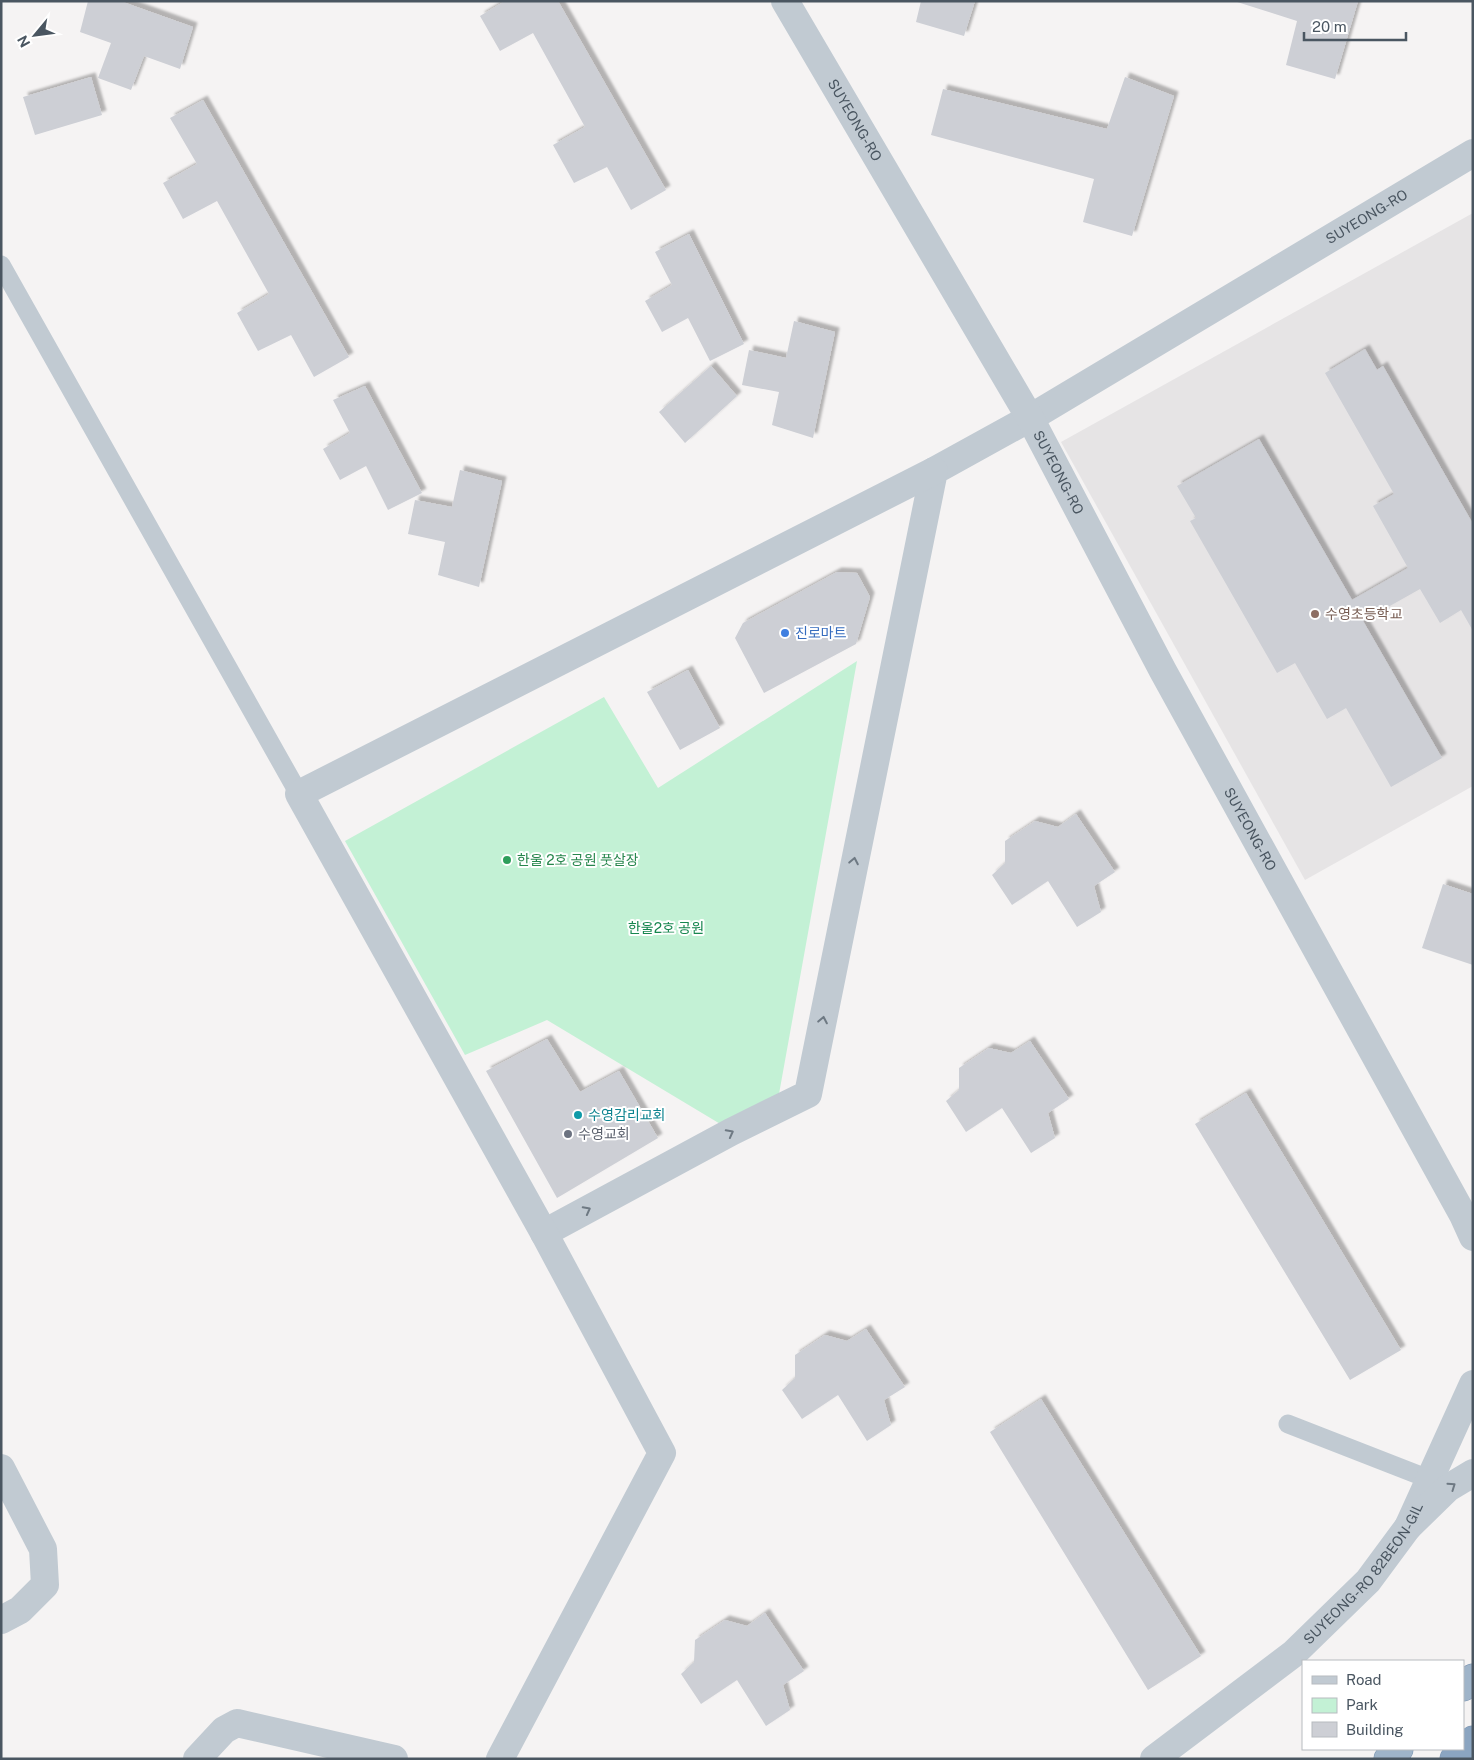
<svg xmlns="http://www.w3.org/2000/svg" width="1474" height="1760" viewBox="0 0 1474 1760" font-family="'Public Sans','Noto Sans KR',sans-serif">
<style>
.education{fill:#e6e4e5}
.green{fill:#c3f1d5}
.building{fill:#cdcfd5;filter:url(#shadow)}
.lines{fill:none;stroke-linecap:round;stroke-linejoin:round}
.trunk-casing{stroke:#7690ad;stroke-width:29}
.motorway-casing{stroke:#7690ad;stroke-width:29}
.service{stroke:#c1cad2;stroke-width:19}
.minor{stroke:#c1cad2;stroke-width:28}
.tertiary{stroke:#c1cad2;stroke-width:28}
.trunk{stroke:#9fb4c9;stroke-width:28}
.motorway{stroke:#8ba5c1;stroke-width:28}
.oneway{stroke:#6e7983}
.education-dot{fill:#8d6e63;stroke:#fff;stroke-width:2}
.shop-dot{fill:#3f7fe0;stroke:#fff;stroke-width:2}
.leisure-dot{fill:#2e9e5b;stroke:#fff;stroke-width:2}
.culture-dot{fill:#0f9aa8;stroke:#fff;stroke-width:2}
.worship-dot{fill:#6b7280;stroke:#fff;stroke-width:2}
.labels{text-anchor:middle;stroke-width:4;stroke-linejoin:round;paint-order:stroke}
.street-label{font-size:14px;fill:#4a5661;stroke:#fff}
.education-label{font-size:14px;fill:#785e54;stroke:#fff;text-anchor:start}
.shop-label{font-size:14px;fill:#366cbe;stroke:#fff;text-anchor:start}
.leisure-label{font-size:14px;fill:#27864d;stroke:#fff;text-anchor:start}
.park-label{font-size:14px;fill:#17864f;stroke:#fff}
.culture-label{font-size:14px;fill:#0d838f;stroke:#fff;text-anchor:start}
.worship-label{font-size:14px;fill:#5b616d;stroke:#fff;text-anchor:start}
</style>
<defs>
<filter id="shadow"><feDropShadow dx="4.5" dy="-4.5" stdDeviation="1" flood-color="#0004"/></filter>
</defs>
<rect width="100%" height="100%" fill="#f5f3f3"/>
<path class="education" d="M1473,213V786L1305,880L1061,442Z"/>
<path class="green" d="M857,661L779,1094L722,1125L547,1020L465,1055L345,841L604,697L658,788Z"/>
<path class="building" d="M88,1H120L193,27L180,69L144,56L131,90L98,78L111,43L80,32Z
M505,1H558L666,190L631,210L607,167L574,183L553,145L585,127L533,33L500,51L480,16Z
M921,1H975L964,36L916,22Z
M1234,1H1358L1335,79L1286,65L1297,21Z
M91,77L102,115L35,135L23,97Z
M1125,77L1174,96L1132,236L1083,222L1094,179L931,135L943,89L1107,129Z
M203,100L349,357L314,377L291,335L258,351L237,313L269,294L217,201L183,219L163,183L197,164L170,118Z
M689,234L744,344L710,361L688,318L662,332L645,301L672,285L655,252Z
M794,321L835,332L813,438L772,425L779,392L742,385L749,350L786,358Z
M1365,349L1377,370L1383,366L1473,524V631L1461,610L1440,623L1420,589L1363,621L1442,758L1391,787L1346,708L1327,719L1295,663L1277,673L1190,521L1196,518L1177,486L1259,439L1352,600L1408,568L1373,506L1394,494L1325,373Z
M711,366L737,396L685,443L659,412Z
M365,386L422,493L388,510L366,466L340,480L323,449L350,433L333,400Z
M460,470L502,481L479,587L438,575L445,542L408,534L415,500L452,507Z
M837,572L857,573L870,597L856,644L764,693L735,638L743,623Z
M688,670L720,728L680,750L647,692Z
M1076,814L1115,872L1094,886L1101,912L1077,927L1048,881L1012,905L992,875L1005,863V841L1035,821L1058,827Z
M1443,884L1473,894V965L1422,948Z
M547,1039L580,1092L619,1071L658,1138L557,1198L486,1071Z
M1030,1041L1069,1099L1048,1113L1055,1138L1031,1153L1002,1108L966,1132L946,1101L959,1090V1068L989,1048L1011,1053Z
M1246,1093L1401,1350L1350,1380L1195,1124Z
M866,1329L905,1387L884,1400L891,1425L867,1441L838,1395L802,1419L782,1390L795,1378V1355L825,1335L847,1341Z
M1041,1399L1201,1656L1148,1690L990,1432Z
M765,1613L804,1671L783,1685L790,1710L766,1726L737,1680L701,1704L681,1674L694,1662L695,1640L725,1620L747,1626Z"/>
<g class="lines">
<g class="trunk-casing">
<path id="trunk" d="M1463,1687L1473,1678
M1388,1759L1399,1749"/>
</g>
<g class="motorway-casing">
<path id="motorway" d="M1454,1759L1473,1740"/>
</g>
<path class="service" d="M1,265L299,794
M1288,1424L1429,1479"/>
<g class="minor">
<path id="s1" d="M544,1233L731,1132L808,1094L934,471L1030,418L1473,153"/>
<path d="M1,1468L43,1549L45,1585L20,1610L1,1620"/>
<path d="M197,1759L224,1730L237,1723L394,1759"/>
<path d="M500,1759L662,1453L544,1233L299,794L934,471"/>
<path id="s2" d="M1154,1759L1293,1654L1368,1581L1408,1527L1473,1384"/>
</g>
<g class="tertiary">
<path id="s3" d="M785,1L1030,418L1163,671L1463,1215L1473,1237"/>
<path d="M1408,1527L1448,1488L1473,1473"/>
</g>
<use href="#trunk" class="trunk"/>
<use href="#motorway" class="motorway"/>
</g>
<defs><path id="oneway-chevron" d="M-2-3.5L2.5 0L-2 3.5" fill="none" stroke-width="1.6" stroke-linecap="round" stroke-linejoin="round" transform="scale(1.25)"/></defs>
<g class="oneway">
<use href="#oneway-chevron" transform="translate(854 861) rotate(-79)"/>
<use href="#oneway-chevron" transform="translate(823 1020) rotate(-79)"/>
<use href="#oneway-chevron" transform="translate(730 1133) rotate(-28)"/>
<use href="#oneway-chevron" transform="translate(587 1210) rotate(-28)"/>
<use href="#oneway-chevron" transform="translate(1452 1486) rotate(-35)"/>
</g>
<circle class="education-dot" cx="1315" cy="614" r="5"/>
<circle class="shop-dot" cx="785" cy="633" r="5"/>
<circle class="leisure-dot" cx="507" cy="860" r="5"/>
<circle class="culture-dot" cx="578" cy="1115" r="5"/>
<circle class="worship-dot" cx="568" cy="1134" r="5"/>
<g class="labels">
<g class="street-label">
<text dy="5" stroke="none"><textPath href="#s3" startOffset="138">SUYEONG-RO</textPath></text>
<text dy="5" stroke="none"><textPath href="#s1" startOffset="1436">SUYEONG-RO</textPath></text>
<text dy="5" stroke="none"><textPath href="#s3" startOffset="545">SUYEONG-RO</textPath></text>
<text dy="5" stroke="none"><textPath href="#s3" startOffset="950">SUYEONG-RO</textPath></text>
<text dy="5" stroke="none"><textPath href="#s2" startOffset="282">SUYEONG-RO 82BEON-GIL</textPath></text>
</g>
<g class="education-label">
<text x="1325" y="619">수영초등학교</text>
</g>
<g class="shop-label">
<text x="795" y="638">진로마트</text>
</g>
<g class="leisure-label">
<text x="517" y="865">한울 2호 공원 풋살장</text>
</g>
<g class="park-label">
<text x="666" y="933">한울2호 공원</text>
</g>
<g class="culture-label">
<text x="588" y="1120">수영감리교회</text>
</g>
<g class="worship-label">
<text x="578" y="1139">수영교회</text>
</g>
</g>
<rect width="1474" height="1760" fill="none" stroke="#4a5661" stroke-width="5"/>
<rect x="1302" y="1660" width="162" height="90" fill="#ffffff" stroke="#b7bbc0"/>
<rect x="1312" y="1676" width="25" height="8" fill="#c1cad2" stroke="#b7bbc0"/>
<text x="1346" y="1685" font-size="15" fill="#4a5661">Road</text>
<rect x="1312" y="1698" width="25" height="15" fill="#c3f1d5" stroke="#b7bbc0"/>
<text x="1346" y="1710" font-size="15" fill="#4a5661">Park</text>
<rect x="1312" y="1722" width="25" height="15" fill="#cdcfd5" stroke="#b7bbc0"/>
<text x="1346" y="1735" font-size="15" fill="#4a5661">Building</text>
<g transform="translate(35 35) rotate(241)" stroke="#ffffff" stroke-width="4" paint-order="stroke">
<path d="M0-4L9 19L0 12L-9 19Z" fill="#4a5661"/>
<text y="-8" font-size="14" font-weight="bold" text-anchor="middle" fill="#4a5661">N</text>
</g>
<path d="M1304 32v8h102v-8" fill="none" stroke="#4a5661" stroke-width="2.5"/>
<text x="1312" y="32" font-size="15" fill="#4a5661" stroke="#ffffff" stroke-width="4" paint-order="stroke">20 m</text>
</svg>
